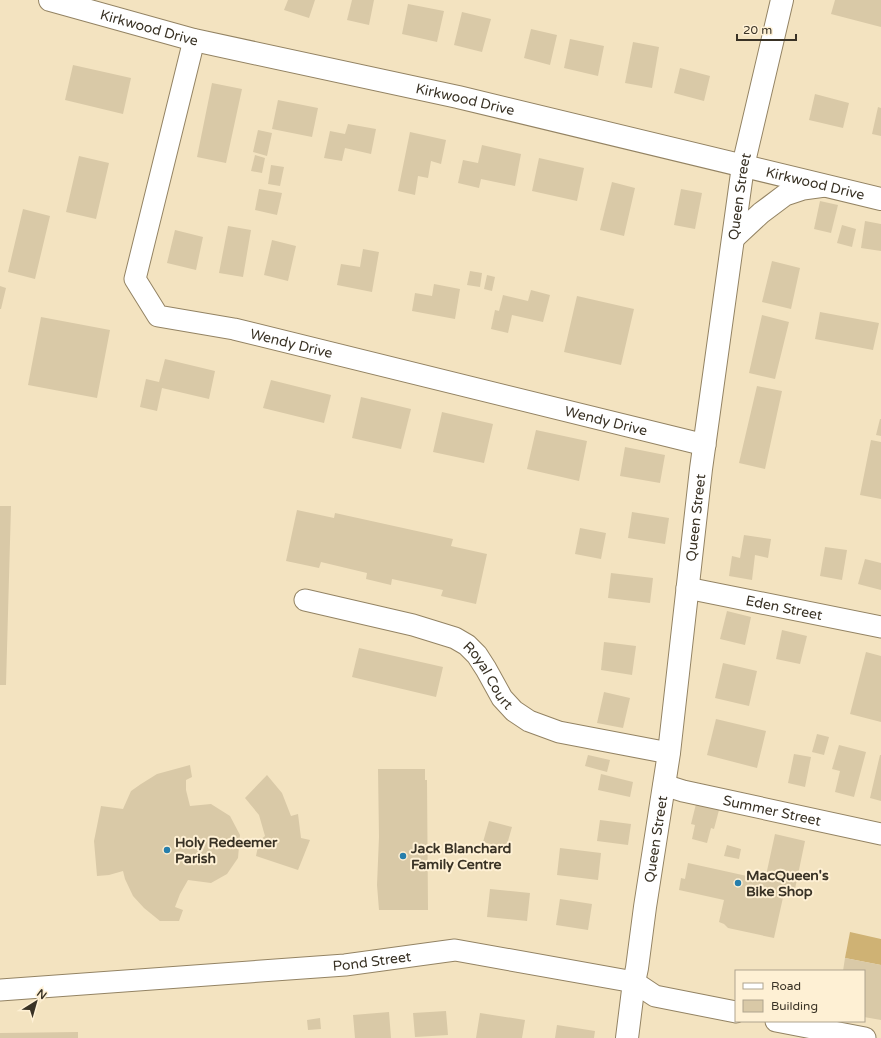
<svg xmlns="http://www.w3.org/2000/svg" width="881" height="1038" viewBox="0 0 881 1038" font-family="'Varela Round',sans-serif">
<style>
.green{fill:#cfb274}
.building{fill:#d9c9a7}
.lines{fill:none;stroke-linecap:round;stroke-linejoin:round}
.minor-casing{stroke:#938363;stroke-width:23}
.tertiary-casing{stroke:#938363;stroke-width:24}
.minor{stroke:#fff;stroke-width:21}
.tertiary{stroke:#fff;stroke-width:22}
.poi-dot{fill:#267eac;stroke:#fef0d4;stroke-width:1.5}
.labels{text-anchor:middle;stroke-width:4;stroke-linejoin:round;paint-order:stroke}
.street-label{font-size:14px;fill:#393225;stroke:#fef0d4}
.poi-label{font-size:14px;font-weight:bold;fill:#393225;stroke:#fef0d4;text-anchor:start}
</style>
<rect width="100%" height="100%" fill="#f3e3c0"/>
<path class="green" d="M850,932L881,939V965L845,958Z"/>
<path class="building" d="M288,0H315L309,18L284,10Z
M352,0H374L369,25L347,20Z
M835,0H881V27L831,14Z
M408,4L444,11L437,42L402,34Z
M462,12L491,19L482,52L454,45Z
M531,29L557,35L550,65L524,58Z
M570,39L604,46L598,76L564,68Z
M633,42L659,47L652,88L625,83Z
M73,65L131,78L123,114L65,100Z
M680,68L710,76L704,101L674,93Z
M212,83L242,89L226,163L197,157Z
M815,94L849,103L843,128L809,120Z
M278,100L318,108L312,137L272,129Z
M878,107L881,108V136L872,134Z
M348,124L376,129L371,154L345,148L342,161L324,158L330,131L345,134Z
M258,130L272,133L267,156L253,152Z
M410,132L446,140L441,164L431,161L428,178L418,176L415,195L398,191Z
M482,145L521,154L515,186L481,179L479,188L458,183L463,160L478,163Z
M255,155L265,158L262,173L251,171Z
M79,156L109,163L96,219L66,212Z
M539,158L584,168L577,201L532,191Z
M271,165L284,167L280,186L268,184Z
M612,182L635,188L624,236L600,230Z
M259,189L282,193L277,215L255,210Z
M681,189L702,193L695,229L674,225Z
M820,201L838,205L831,233L814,229Z
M23,209L50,216L35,279L8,272Z
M865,221L881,224V251L861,248Z
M842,225L856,229L852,247L837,243Z
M228,226L251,230L243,277L219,273Z
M175,230L203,237L196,270L167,263Z
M272,240L296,246L288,281L264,275Z
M363,249L379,252L372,292L337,285L341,264L360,267Z
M772,261L800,268L791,309L762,302Z
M470,271L482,273L480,287L467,285Z
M487,275L495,277L492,291L484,289Z
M434,284L460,289L455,319L412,311L415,293L432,296Z
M0,286L6,288L1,309H0Z
M531,290L550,295L543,322L512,315L508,333L491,329L495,310L499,311L503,295L528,301Z
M577,296L634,309L621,365L564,352Z
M820,312L879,323L873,350L815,339Z
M762,315L789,322L775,379L749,373Z
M41,317L110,330L97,398L28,385Z
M165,359L215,371L209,399L162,388L157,411L140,407L146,379L159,382Z
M271,380L331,395L324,423L263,408Z
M757,386L782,391L765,469L739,463Z
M361,397L411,409L401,449L352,438Z
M442,412L493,424L484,463L433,452Z
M880,419H881V436L876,435Z
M536,430L587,441L579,481L527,469Z
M871,440L881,442V499L860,495Z
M625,447L665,455L660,483L620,476Z
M0,506H11L6,685H0Z
M297,510L334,518L335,513L453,539L451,546L487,554L476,604L441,596L443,590L392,579L391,585L366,579L367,573L321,562L319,568L286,561Z
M632,512L669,518L665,544L628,538Z
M580,528L606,533L601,559L575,554Z
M744,535L771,539L768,558L755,555L752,580L729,576L732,556L740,558Z
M825,547L847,550L842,580L820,576Z
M865,559L881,563V590L858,584Z
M611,573L653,578L650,603L608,598Z
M727,611L751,617L745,645L720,639Z
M782,630L807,636L800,664L776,659Z
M604,642L636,646L632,675L601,670Z
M359,648L443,667L436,697L352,677Z
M866,652L881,656V722L850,714Z
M723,663L757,671L749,706L715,698Z
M604,692L630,698L623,728L597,723Z
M716,719L766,731L757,768L707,755Z
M817,734L829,737L824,755L812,752Z
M839,745L866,752L854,797L835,792L840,771L832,769Z
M794,754L811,757L805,787L788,783Z
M588,755L610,760L607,772L585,766Z
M880,755H881V801L870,798Z
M190,765L192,777L186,780V790L190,806L211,804L230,816L240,835L238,858L227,874L211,883L188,880L180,894L175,907L183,910L179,921H160L144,908L133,896L125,879L123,871L109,875L97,876L94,841L101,806L123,809L131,791L141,784L157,774Z
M378,769H425V780H427L428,910H379L377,885L379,837Z
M601,774L633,782L630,797L598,790Z
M267,775L282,793L291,816L298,814L301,838L310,840L298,870L256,856L259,841L265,836L259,815L245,798Z
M696,804L719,810L714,829L711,828L707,843L692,839L695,825L691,824Z
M600,820L631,824L628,845L597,841Z
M489,821L512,827L506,848L483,842Z
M775,834L805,841L795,889L783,887L781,893H784L774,938L728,928L724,924L719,922L724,900L679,890L681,878L685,879L688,863L765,880Z
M727,845L741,849L739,859L724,856Z
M560,848L601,853L598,880L557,875Z
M490,889L530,893L527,921L487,917Z
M560,899L592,904L588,930L556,925Z
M845,958L881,965V1020L864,1017V971H843Z
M446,1011L448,1035L415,1037L413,1013Z
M389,1012L391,1038H355L353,1015Z
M480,1013L525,1020L522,1038H476Z
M320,1018L321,1029L308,1030L307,1020Z
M557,1025L595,1031L594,1038H555Z
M78,1032V1038H0V1033Z"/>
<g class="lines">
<g class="minor-casing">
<g id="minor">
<path id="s1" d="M194,40L135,279L158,316L234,329L705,445"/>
<path d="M733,239L761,213L785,195L803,189L825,186"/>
<path id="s2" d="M687,588L881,627"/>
<path id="s3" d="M305,600L413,625L455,638L467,645L477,655L486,669L502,698L514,711L529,721L559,732L669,753"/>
<path id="s4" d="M664,785L683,791L881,834"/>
<path id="s5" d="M0,990L345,965L455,950L634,982L655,996L736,1012"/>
<path d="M776,1021L865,1038"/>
</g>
</g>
<g class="tertiary-casing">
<g id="tertiary">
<path id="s6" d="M50,0L194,40L458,97L881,199"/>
<path id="s7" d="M627,1038L634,982L637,968L645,907L669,753L701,469L743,166L782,0"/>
</g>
</g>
<use href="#minor" class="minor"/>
<use href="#tertiary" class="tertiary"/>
</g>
<g class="poi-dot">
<circle cx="167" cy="850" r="4"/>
<circle cx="403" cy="856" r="4"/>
<circle cx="738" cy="883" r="4"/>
</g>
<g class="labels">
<g class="street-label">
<text dy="5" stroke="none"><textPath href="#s6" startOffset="103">Kirkwood Drive</textPath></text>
<text dy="5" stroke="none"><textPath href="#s6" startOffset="427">Kirkwood Drive</textPath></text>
<text dy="5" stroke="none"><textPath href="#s6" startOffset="787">Kirkwood Drive</textPath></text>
<text dy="5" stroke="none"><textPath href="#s7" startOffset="849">Queen Street</textPath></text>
<text dy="5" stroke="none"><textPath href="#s1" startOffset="426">Wendy Drive</textPath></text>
<text dy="5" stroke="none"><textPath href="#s1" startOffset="750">Wendy Drive</textPath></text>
<text dy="5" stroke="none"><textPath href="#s7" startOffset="525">Queen Street</textPath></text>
<text dy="5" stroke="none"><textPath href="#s2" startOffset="99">Eden Street</textPath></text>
<text dy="5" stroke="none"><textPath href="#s3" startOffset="206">Royal Court</textPath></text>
<text dy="5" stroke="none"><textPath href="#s4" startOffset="111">Summer Street</textPath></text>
<text dy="5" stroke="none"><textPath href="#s7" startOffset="201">Queen Street</textPath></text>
<text dy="5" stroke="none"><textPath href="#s5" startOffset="373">Pond Street</textPath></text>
</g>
<g class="poi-label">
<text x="175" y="847">Holy Redeemer<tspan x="175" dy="16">Parish</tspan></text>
<text x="411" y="853">Jack Blanchard<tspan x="411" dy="16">Family Centre</tspan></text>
<text x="746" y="880">MacQueen's<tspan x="746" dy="16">Bike Shop</tspan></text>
</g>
</g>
<rect x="735" y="970" width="130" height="52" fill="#fef0d4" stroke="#afa48e"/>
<rect x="743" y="983" width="20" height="6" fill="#ffffff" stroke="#afa48e"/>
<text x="771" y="990" font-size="12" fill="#393225">Road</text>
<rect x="743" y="1000" width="20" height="12" fill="#d9c9a7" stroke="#afa48e"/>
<text x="771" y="1010" font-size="12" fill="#393225">Building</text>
<g transform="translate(36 1002) rotate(37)" stroke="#fef0d4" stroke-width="3" paint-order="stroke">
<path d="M0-3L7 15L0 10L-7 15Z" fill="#393225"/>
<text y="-6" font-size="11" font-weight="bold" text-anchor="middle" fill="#393225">N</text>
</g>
<path d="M737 34v6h59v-6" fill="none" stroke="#393225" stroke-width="2"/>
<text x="743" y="34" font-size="12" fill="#393225" stroke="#fef0d4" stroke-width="3" paint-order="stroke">20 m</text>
</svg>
